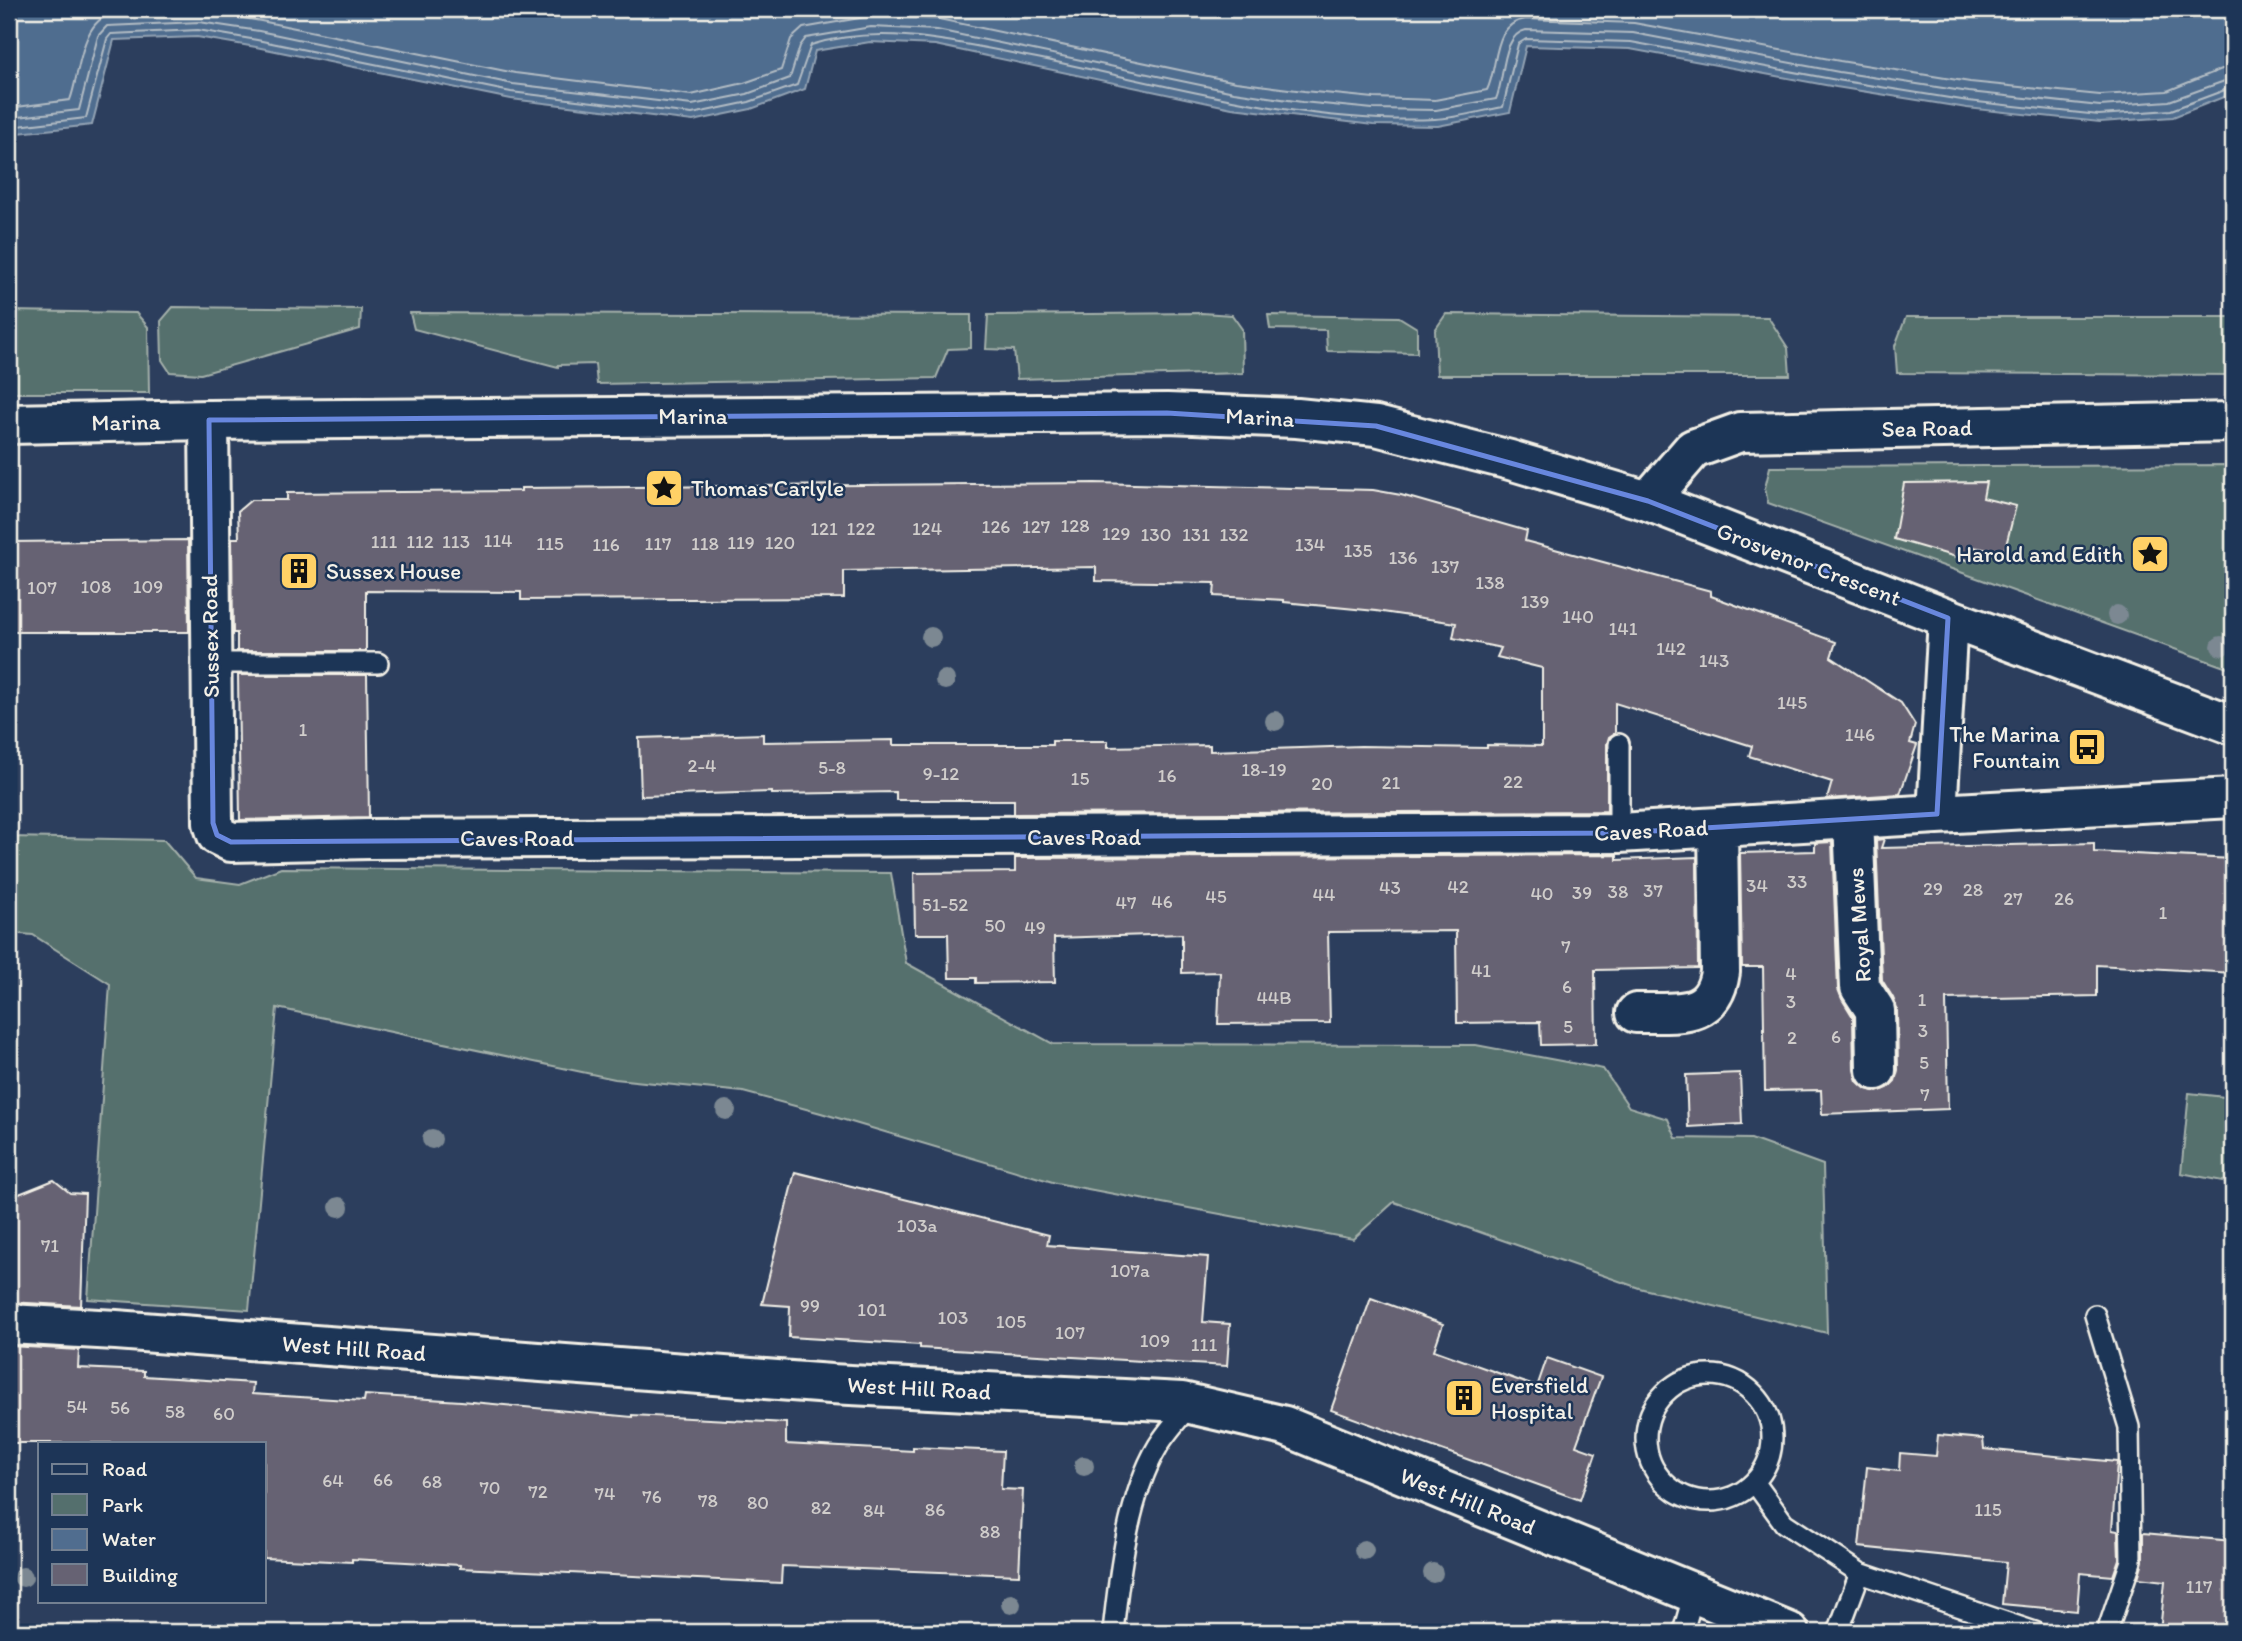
<svg xmlns="http://www.w3.org/2000/svg" width="2242" height="1641" viewBox="0 0 2242 1641" font-family="Itim,sans-serif">
<style>
.green{fill:#546f6d;stroke:#a4b0aa;stroke-width:2}
.water{fill:#506d8f;stroke:#92a2b3;stroke-width:2}
.lines{fill:none;stroke-linecap:round;stroke-linejoin:round}
.shore{stroke:#b2bcc4;stroke-width:2}
.building{fill:#666273;stroke:#f4f1e8;stroke-width:2}
.service-casing{stroke:#f4f1e8;stroke-width:24}
.minor-casing{stroke:#f4f1e8;stroke-width:44}
.trunk-casing{stroke:#f4f1e8;stroke-width:44}
.service{stroke:#1d3557;stroke-width:19}
.minor{stroke:#1d3557;stroke-width:38}
.trunk{stroke:#1d3557;stroke-width:38}
.tree{fill:#7b8892}
.marked{fill:none;stroke:#6887de;stroke-width:5;stroke-linejoin:round}
.labels{text-anchor:middle;stroke-width:5;stroke-linejoin:round;paint-order:stroke}
.number-label{font-size:19px;fill:#d0cdcb}
.street-label{font-size:23px;fill:#f4f1e8;stroke:#1d3557}
.poi-label{font-size:23px;fill:#f4f1e8;stroke:#1d3557;text-anchor:start}
</style>
<rect width="100%" height="100%" fill="#2c3e5d"/>
<filter id="ink" filterUnits="userSpaceOnUse"><feTurbulence type="fractalNoise" baseFrequency=".0143" numOctaves="2"/><feDisplacementMap in="SourceGraphic" scale="14" xChannelSelector="R" yChannelSelector="G"/><feConvolveMatrix kernelMatrix="1 2 1 2 8 2 1 2 1" color-interpolation-filters="sRGB"/></filter>
<g filter="url(#ink)">
<path class="green" d="M173,307L361,309L360,329L201,374L170,372L162,360L161,321Z
M9,311L136,313L148,327L149,393H9Z
M410,313L971,315V348L948,349L936,378L597,384L595,364L558,365V367L414,329Z
M1202,313L1232,315L1242,329L1243,373L1017,379L1014,350L986,349L988,315Z
M1446,314L1768,317L1788,348L1790,375H1437L1435,330Z
M1268,315L1399,317L1417,328V353L1327,351L1326,330L1270,329Z
M1906,317H2233V375L1897,373L1895,346Z
M2233,465V670L1768,503L1765,488L1770,467Z
M9,837L164,840L196,878L240,884L281,868L891,873L906,963L1053,1044L1476,1045L1603,1069L1629,1107L1668,1119L1676,1138L1751,1139L1823,1165L1827,1333L1639,1288L1394,1202L1353,1239L1056,1183L821,1113L743,1092L615,1079L277,1008L249,1310L88,1299L110,984L33,935L9,933Z
M2189,1093L2233,1098V1183L2181,1173Z"/>
<path class="water" d="M9,9H2233V86L2231,94L2173,117L2100,122L1967,108L1836,87L1630,49L1526,46L1510,112L1438,126L1373,125L1232,108L935,45L870,42L815,51L805,89L751,109L693,121L511,99L256,47L197,37L114,40L92,125L9,134Z"/>
<g class="lines">
<path class="shore" d="M9,108L70,100C80,74 80,21 112,14L201,11L261,21L515,73L691,95L744,83L781,70L791,39L803,28L871,16L939,19L1236,82L1304,91L1374,98L1435,100L1487,90C1499,66 1491,24 1526,19L1634,23L1840,61L1970,82L2100,95L2167,91L2222,69L2233,68
M9,118L79,110L98,36L107,26L199,22L259,31L513,84L692,105L747,94L790,78L800,46L806,38L871,27L937,30L1234,92L1302,102L1373,109L1436,110L1496,99C1505,79 1501,35 1526,30L1633,33L1839,72L1969,92L2100,106L2169,101L2233,78
M9,127L86,118L107,39L111,34L198,30L257,40L511,92L692,114L749,102L797,85L811,45C884,22 964,44 1037,58C1165,84 1304,125 1435,119C1457,118 1481,111 1503,107L1518,44L1526,39L1631,42L1837,80L1968,101L2099,115L2171,110L2233,87"/>
</g>
<path class="building" d="M1986,482L1983,498L2016,506L2004,553L1973,547L1970,561L1894,539L1904,483Z
M1095,483L1373,490L1401,495L1527,531L1525,541L1711,591V596L1836,642L1831,657L1901,703L1915,725L1910,743L1917,745L1900,794L1827,799L1832,782L1749,756L1752,746L1615,703V733L1609,737L1607,744V811L1014,814V800H896V792L772,794V792L641,796L639,738L763,734V742L893,740V745H1052V741H1108V747L1210,745V751L1361,746L1487,748V745L1542,746V668L1497,657L1501,648L1453,638L1456,623L1376,611L1284,602V600L1214,596L1215,583L1096,581V567L844,571V598L521,600V592L366,591V651H237V633H233L232,538H239L238,511L251,500H287V493L521,491V488Z
M188,540L189,632H9V542Z
M238,675H367L369,817L240,820Z
M1884,839L1881,848L2094,843V852L2233,859V973L2097,965V996L1946,999L1948,1109L1822,1114L1821,1090L1765,1091L1763,967H1742L1740,853L1815,851V843L1832,842L1838,989L1842,999L1853,1017L1854,1070L1857,1081L1866,1089L1877,1092L1888,1088L1895,1081L1898,1070L1897,1009L1893,998L1882,980L1876,840Z
M1617,855V860L1697,857L1698,968L1595,970L1596,1044L1541,1045L1540,1022L1457,1023L1456,931L1328,932L1330,1023L1218,1024L1220,972L1182,973V934L1054,938L1055,982L976,983V978H949L948,934H915L914,873L1015,872V858Z
M1740,1073L1742,1124L1688,1127L1686,1075Z
M795,1172L1049,1235L1047,1245L1208,1257L1203,1322L1230,1324L1227,1366L920,1348V1345L789,1337L790,1306L762,1304Z
M54,1180L70,1193L85,1194L81,1306L9,1302V1198Z
M1371,1298L1443,1324L1434,1350L1537,1387L1547,1358L1601,1377L1576,1446L1596,1453L1580,1500L1331,1410Z
M9,1346L79,1350L78,1368L144,1371V1376L253,1383L252,1394L364,1401L365,1395L461,1401L632,1417V1415L786,1423V1444L913,1451V1447L1003,1451L1001,1489L1023,1490L1019,1575L782,1566L781,1583L460,1568V1565L352,1559V1562L264,1558V1443H9Z
M1938,1435L1983,1439L1984,1449L2117,1462L2112,1530L2118,1531L2119,1559L2113,1576L2080,1573L2077,1611L2002,1604L2006,1562L1859,1547L1867,1467L1899,1471L1900,1453L1936,1456Z
M2143,1533L2233,1541V1632H2160L2165,1581L2138,1578L2143,1561Z"/>
<g class="lines">
<g class="service-casing">
<path id="service" d="M210,663H378
M1619,833V744
M2095,1315L2129,1427L2131,1561L2107,1632
M1646 1438a63 63 0 1 1 126 0a63 63 0 1 1-126 0Z
M1755,1483L1784,1523L1860,1573L2035,1632
M1113,1632C1119,1575 1128,1496 1158,1446C1167,1431 1180,1417 1191,1404
M1683,1632L1694,1593
M1838,1632L1860,1573"/>
</g>
<g class="minor-casing">
<path id="minor" d="M209,420L213,823L217,835L231,842L369,839L1619,833L1937,814
M1648,501L1693,449L1740,432L2233,422
M1948,618L1937,814L2233,798
M1853,819L1860,987L1875,1010L1876,1070
M1636,1013C1675,1012 1713,1021 1720,972L1718,827
M9,1324L116,1330L831,1384L1182,1402L1285,1426L1789,1632"/>
</g>
<g class="trunk-casing">
<path id="trunk" d="M9,424L209,420L1167,413L1297,418L1376,426L1510,460L1648,501L1948,618L2233,725"/>
</g>
<use href="#service" class="service"/>
<use href="#minor" class="minor"/>
<use href="#trunk" class="trunk"/>
</g>
<g class="tree">
<circle cx="2117" cy="615" r="10"/>
<circle cx="931" cy="637" r="10"/>
<circle cx="2221" cy="646" r="10"/>
<circle cx="945" cy="680" r="10"/>
<circle cx="1275" cy="721" r="10"/>
<circle cx="726" cy="1110" r="10"/>
<circle cx="432" cy="1139" r="10"/>
<circle cx="339" cy="1207" r="10"/>
<circle cx="1084" cy="1466" r="10"/>
<circle cx="1364" cy="1550" r="10"/>
<circle cx="1433" cy="1573" r="10"/>
<circle cx="23" cy="1577" r="10"/>
<circle cx="1011" cy="1604" r="10"/>
</g>
</g>
<path class="marked" d="M1167,413L1376,426L1648,501L1948,618L1937,814L1619,833L231,842L217,835L213,823L209,420Z"/>
<defs>
<g id="sight-square" transform="scale(2.0125)"><rect x="-9" y="-9" width="18" height="18" rx="4" fill="#ffd166" stroke="#1d3557"/><path d="M0-6L1.8-2.2L6-1.7L2.9 1.2L3.7 5.4L0 3.3L-3.7 5.4L-2.9 1.2L-6-1.7L-1.8-2.2Z" fill="#111"/></g>
<g id="building-square" transform="scale(2.0125)"><rect x="-9" y="-9" width="18" height="18" rx="4" fill="#ffd166" stroke="#1d3557"/><path d="M-4-6H4V6H1V3H-1V6H-4ZM-2.5-4.3h1.7v1.8h-1.7ZM.8-4.3h1.7v1.8H.8ZM-2.5-1h1.7V.8h-1.7ZM.8-1h1.7V.8H.8Z" fill="#111"/></g>
<g id="bus-square" transform="scale(2.0125)"><rect x="-9" y="-9" width="18" height="18" rx="4" fill="#ffd166" stroke="#1d3557"/><path d="M-5-6H5V4H4V6H2V4H-2V6H-4V4H-5ZM-3.5-4V0h7V-4ZM-3.5 1.2v1.5H-2V1.2ZM2 1.2v1.5H3.5V1.2Z" fill="#111"/></g>
</defs>
<g fill-rule="evenodd">
<use href="#sight-square" x="664" y="488"/>
<use href="#sight-square" x="2150" y="554"/>
<use href="#building-square" x="299" y="571"/>
<use href="#bus-square" x="2087" y="747"/>
<use href="#building-square" x="1464" y="1398"/>
</g>
<g class="labels">
<g class="number-label">
<text x="1075" y="532">128</text>
<text x="996" y="533">126</text>
<text x="1036" y="533">127</text>
<text x="824" y="535">121</text>
<text x="861" y="535">122</text>
<text x="927" y="535">124</text>
<text x="1116" y="540">129</text>
<text x="1156" y="541">130</text>
<text x="1196" y="541">131</text>
<text x="1234" y="541">132</text>
<text x="498" y="547">114</text>
<text x="384" y="548">111</text>
<text x="420" y="548">112</text>
<text x="456" y="548">113</text>
<text x="741" y="549">119</text>
<text x="780" y="549">120</text>
<text x="550" y="550">115</text>
<text x="658" y="550">117</text>
<text x="705" y="550">118</text>
<text x="606" y="551">116</text>
<text x="1310" y="551">134</text>
<text x="1358" y="557">135</text>
<text x="1403" y="564">136</text>
<text x="1445" y="573">137</text>
<text x="1490" y="589">138</text>
<text x="96" y="593">108</text>
<text x="148" y="593">109</text>
<text x="42" y="594">107</text>
<text x="1535" y="608">139</text>
<text x="1578" y="623">140</text>
<text x="1623" y="635">141</text>
<text x="1671" y="655">142</text>
<text x="1714" y="667">143</text>
<text x="1792" y="709">145</text>
<text x="303" y="736">1</text>
<text x="1860" y="741">146</text>
<text x="702" y="772">2-4</text>
<text x="832" y="774">5-8</text>
<text x="1264" y="776">18-19</text>
<text x="941" y="780">9-12</text>
<text x="1167" y="782">16</text>
<text x="1080" y="785">15</text>
<text x="1513" y="788">22</text>
<text x="1391" y="789">21</text>
<text x="1322" y="790">20</text>
<text x="1797" y="888">33</text>
<text x="1757" y="892">34</text>
<text x="1458" y="893">42</text>
<text x="1390" y="894">43</text>
<text x="1933" y="895">29</text>
<text x="1973" y="896">28</text>
<text x="1653" y="897">37</text>
<text x="1618" y="898">38</text>
<text x="1582" y="899">39</text>
<text x="1542" y="900">40</text>
<text x="1324" y="901">44</text>
<text x="1216" y="903">45</text>
<text x="2013" y="905">27</text>
<text x="2064" y="905">26</text>
<text x="1162" y="908">46</text>
<text x="1126" y="909">47</text>
<text x="945" y="911">51-52</text>
<text x="2163" y="919">1</text>
<text x="995" y="932">50</text>
<text x="1035" y="934">49</text>
<text x="1566" y="953">7</text>
<text x="1481" y="977">41</text>
<text x="1791" y="980">4</text>
<text x="1567" y="993">6</text>
<text x="1274" y="1004">44B</text>
<text x="1922" y="1006">1</text>
<text x="1791" y="1008">3</text>
<text x="1568" y="1033">5</text>
<text x="1923" y="1037">3</text>
<text x="1836" y="1043">6</text>
<text x="1792" y="1044">2</text>
<text x="1924" y="1069">5</text>
<text x="1925" y="1101">7</text>
<text x="917" y="1232">103a</text>
<text x="50" y="1252">71</text>
<text x="1130" y="1277">107a</text>
<text x="810" y="1312">99</text>
<text x="872" y="1316">101</text>
<text x="953" y="1324">103</text>
<text x="1011" y="1328">105</text>
<text x="1070" y="1339">107</text>
<text x="1155" y="1347">109</text>
<text x="1204" y="1351">111</text>
<text x="77" y="1413">54</text>
<text x="120" y="1414">56</text>
<text x="175" y="1418">58</text>
<text x="224" y="1420">60</text>
<text x="383" y="1486">66</text>
<text x="333" y="1487">64</text>
<text x="432" y="1488">68</text>
<text x="490" y="1494">70</text>
<text x="538" y="1498">72</text>
<text x="605" y="1500">74</text>
<text x="652" y="1503">76</text>
<text x="708" y="1507">78</text>
<text x="758" y="1509">80</text>
<text x="821" y="1514">82</text>
<text x="935" y="1516">86</text>
<text x="1988" y="1516">115</text>
<text x="874" y="1517">84</text>
<text x="990" y="1538">88</text>
<text x="2199" y="1593">117</text>
</g>
<g class="street-label">
<text x="693" y="424">Marina</text>
<text transform="translate(1260 417) rotate(3)" y="8">Marina</text>
<text transform="translate(126 422) rotate(-1)" y="8">Marina</text>
<text transform="translate(1927 428) rotate(-1)" y="8">Sea Road</text>
<text transform="translate(1809 564) rotate(21)" y="8">Grosvenor Crescent</text>
<text transform="translate(210 636) rotate(-91)" y="8">Sussex Road</text>
<text transform="translate(1651 830) rotate(-3)" y="8">Caves Road</text>
<text x="1084" y="845">Caves Road</text>
<text x="517" y="846">Caves Road</text>
<text transform="translate(1859 925) rotate(-94)" y="8">Royal Mews</text>
<text transform="translate(354 1348) rotate(4)" y="8">West Hill Road</text>
<text transform="translate(919 1388) rotate(3)" y="8">West Hill Road</text>
<text transform="translate(1468 1501) rotate(22)" y="8">West Hill Road</text>
</g>
<g class="poi-label">
<text x="691" y="496">Thomas Carlyle</text>
<text x="2123" y="562" text-anchor="end">Harold and Edith</text>
<text x="326" y="579">Sussex House</text>
<text x="2060" y="742" text-anchor="end">The Marina<tspan x="2060" dy="26">Fountain</tspan></text>
<text x="1491" y="1393">Eversfield<tspan x="1491" dy="26">Hospital</tspan></text>
</g>
</g>
<rect width="2242" height="1641" fill="none" stroke="#1d3557" stroke-width="35"/>
<rect x="18" y="18" width="2207" height="1606" fill="none" stroke="#f4f1e8" stroke-width="2.5" filter="url(#ink)"/>
<rect x="38" y="1442" width="228" height="161" fill="#1d3557" stroke="#738091" stroke-width="2"/>
<rect x="52" y="1464" width="35" height="10" fill="#1d3557" stroke="#738091" stroke-width="2"/>
<text x="102" y="1476" font-size="21" fill="#f4f1e8">Road</text>
<rect x="52" y="1494" width="35" height="21" fill="#546f6d" stroke="#738091" stroke-width="2"/>
<text x="102" y="1512" font-size="21" fill="#f4f1e8">Park</text>
<rect x="52" y="1529" width="35" height="21" fill="#506d8f" stroke="#738091" stroke-width="2"/>
<text x="102" y="1546" font-size="21" fill="#f4f1e8">Water</text>
<rect x="52" y="1564" width="35" height="21" fill="#666273" stroke="#738091" stroke-width="2"/>
<text x="102" y="1582" font-size="21" fill="#f4f1e8">Building</text>
</svg>
